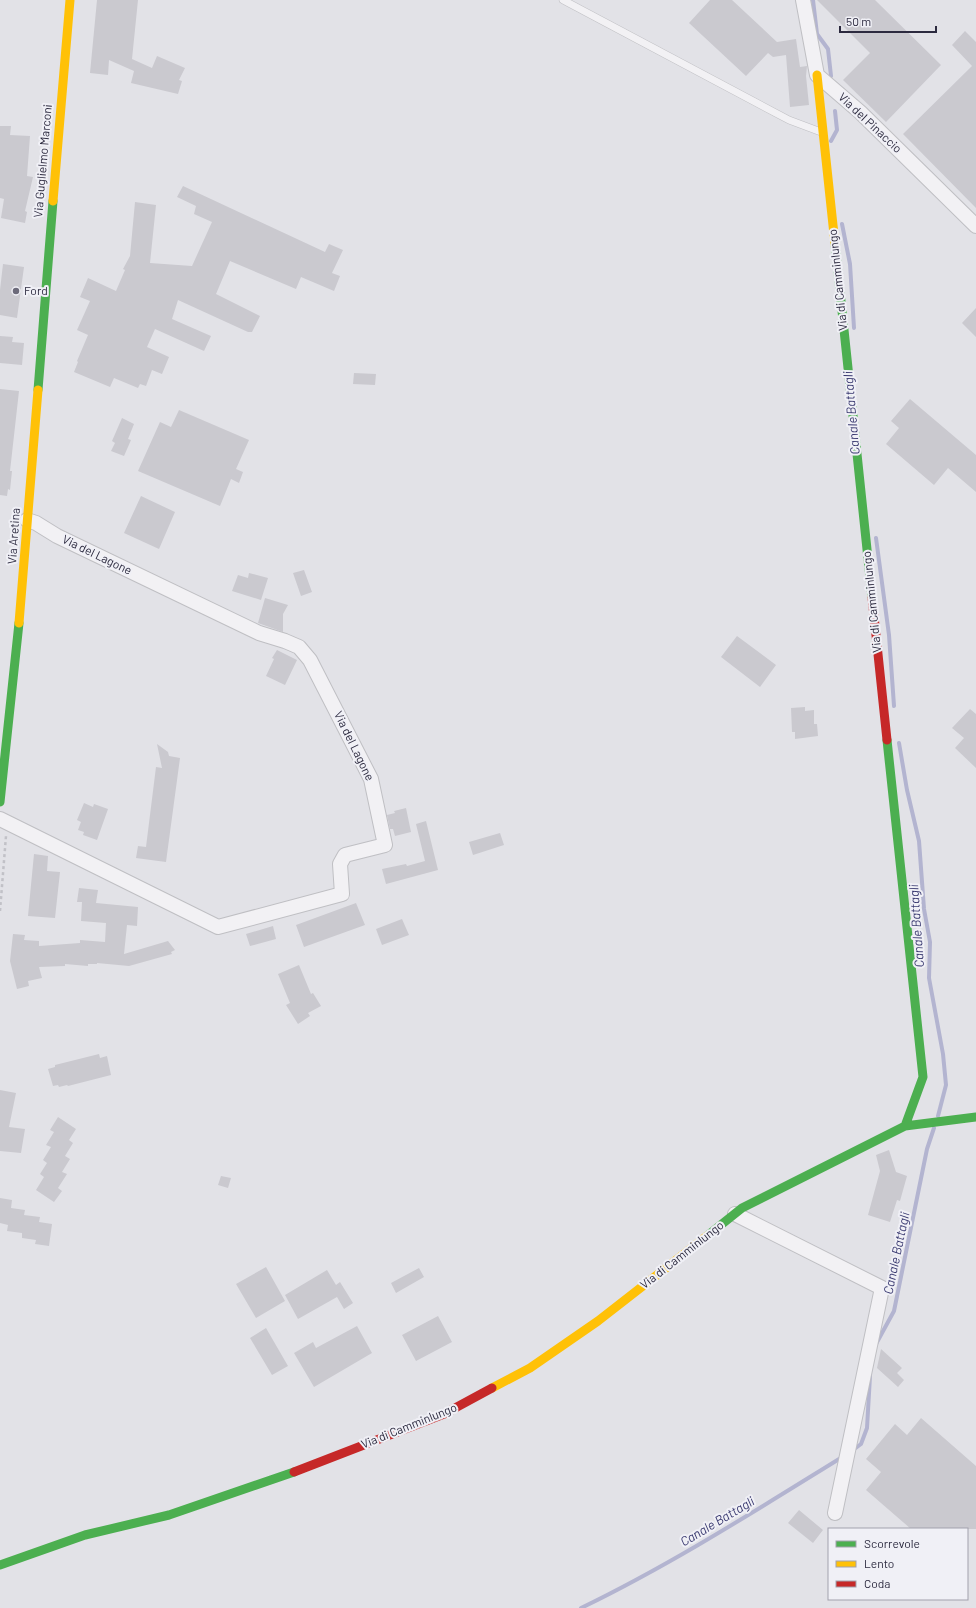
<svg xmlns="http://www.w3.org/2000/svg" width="976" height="1608" viewBox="0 0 976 1608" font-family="Barlow,sans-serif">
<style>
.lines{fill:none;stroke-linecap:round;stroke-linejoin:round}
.stream{stroke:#b3b4d0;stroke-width:4}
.building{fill:#cac9cf}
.lane-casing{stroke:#bfbfc3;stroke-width:8}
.street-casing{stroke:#bfbfc3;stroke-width:16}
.path{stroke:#c1c1c7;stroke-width:2.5;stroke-dasharray:3 3;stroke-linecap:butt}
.lane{stroke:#f2f1f4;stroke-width:7}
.street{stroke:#f2f1f4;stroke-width:14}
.fast{stroke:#4caf50;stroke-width:9}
.slow{stroke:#ffc107;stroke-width:9}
.jam{stroke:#c62828;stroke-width:9}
.poi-dot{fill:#6c6a7a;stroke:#f0f0f6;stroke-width:1.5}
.labels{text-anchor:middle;stroke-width:4;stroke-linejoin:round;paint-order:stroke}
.street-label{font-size:12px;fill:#2c2a3f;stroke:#f0f0f6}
.poi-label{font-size:12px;fill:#2c2a3f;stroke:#f0f0f6;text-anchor:start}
.water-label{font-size:13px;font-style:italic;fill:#38386f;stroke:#f0f0f6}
</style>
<rect width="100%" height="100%" fill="#e2e2e7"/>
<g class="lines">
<path class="stream" d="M813,0L817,34L828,49L831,76
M831,141L837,130L835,111
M842,224L850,264L854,328
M876,538L889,635L894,706
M899,743L907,790L919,841L924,909L930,942L929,978L943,1054L946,1085L938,1116
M876,1344L894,1311L927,1149L934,1128
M853,1450L861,1444L867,1428L870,1376
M581,1608C672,1564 758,1509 844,1456"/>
</g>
<path class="building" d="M97,0H138L132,59L152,68L157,56L185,68L179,80L182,81L178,94L131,83L134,71L109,60L108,75L90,73Z
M710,0H732L777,42L796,39L800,67L807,66L806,76L809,105L790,107L786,55L773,57L768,53L746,76L689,23Z
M817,0H875L941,65L886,122L843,80L870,53Z
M965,31L976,42V208L903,134L972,66L952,45Z
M0,126H11L10,135L30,136L27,176L33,177L25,211L27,212L25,223L1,218L4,199L0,198Z
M183,186L325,252L329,244L343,250L332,273L340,276L334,291L301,277L296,289L230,261L216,294L260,316L252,332H248L178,300L172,319L211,336L204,351L155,329L147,347L169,357L162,374L152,370L146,386L140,384L138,388L114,378L110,387L74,372L78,362L77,361L88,335L77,330L90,301L80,297L88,278L116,291L125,270L123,269L130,256L135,202L156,205L150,263L192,266L212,222L194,214L196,206L177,197Z
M3,264L24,267L17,318L0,315V290Z
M976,308V337L962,323Z
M0,336L13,337L12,342L24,343L22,365L0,363Z
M354,373L376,374L375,385L353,384Z
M0,389L19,391L10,471H12L10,490L8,489L7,496L0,495Z
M910,399L976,455V492L948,468L934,485L886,444L899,428L891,421Z
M179,410L249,440L236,469L243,472L239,483L231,479L220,506L138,471L160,422L171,427Z
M122,418L134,424L128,439L131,440L124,456L111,451L115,443L112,441Z
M141,496L175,512L159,549L124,533Z
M304,570L312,592L301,596L293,573Z
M249,573L268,578L261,600L232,591L238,575L248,578Z
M265,598L288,605L283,614V632L258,623Z
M737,636L776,665L760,687L721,657Z
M277,650L297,660L285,685L266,676L274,659L272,658Z
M805,707V711L814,710V724H817L818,736L795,739V732H792L791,708Z
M970,709L976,714V768L955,748L964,738L952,728Z
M157,744L168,752L169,756L180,758L166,862L136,858L138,846L146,847L156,767L162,768Z
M84,803L93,807L94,804L108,809L97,840L83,835L84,832L78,830L81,822L77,820Z
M406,808L411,832L395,836L393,829H390L387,815L395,813L394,811Z
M426,821L438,870L386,884L382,869L406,864L407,866L425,861L416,824Z
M500,833L504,845L473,855L469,842Z
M34,854L48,856L47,871L60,872L55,918L28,916Z
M79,888L98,890L96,903L138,907L137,926L127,925L124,954L168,941L175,950L171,952L172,954L129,966L97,963V964H88V966L65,964V966L39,967L42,978L28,981L29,986L17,989L10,961L13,934L25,935L24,940L39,941V946L80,943V940L105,942L106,923L81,921L82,902H77Z
M356,903L365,925L304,947L296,925Z
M402,919L409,935L382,945L376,929Z
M273,926L276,939L250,946L246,934Z
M299,965L311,994L313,993L321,1006L308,1013L310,1016L298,1024L286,1005L290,1003L278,974Z
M99,1054L100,1058L107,1056L111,1075L68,1086L67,1085L59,1087L58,1085L53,1086L48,1069L55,1067V1065Z
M0,1090L16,1093L9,1127L25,1129L21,1153L0,1151Z
M58,1117L76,1129L69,1140L73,1143L65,1156L70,1159L62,1172L67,1174L58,1188L62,1191L54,1202L36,1190L44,1177L40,1174L47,1163L43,1160L51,1147L46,1145L54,1132L50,1130Z
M889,1150L896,1172L907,1176L900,1201L897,1200L890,1222L868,1215L880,1171L876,1155Z
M221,1176L231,1178L228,1188L218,1185Z
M0,1198L12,1200L11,1208L25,1210L24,1215L40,1217L39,1222L52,1224L49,1246L35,1244L36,1240L22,1238V1233L7,1231L8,1225L0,1223Z
M266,1267L285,1301L256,1318L236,1284Z
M419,1268L424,1277L396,1293L391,1283Z
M327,1270L336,1285L340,1282L353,1303L344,1309L337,1297L298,1319L285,1295Z
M438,1316L452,1342L416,1361L402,1335Z
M357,1326L372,1353L314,1387L294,1353L313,1342L316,1348Z
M266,1328L288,1366L272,1375L250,1338Z
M881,1349L902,1368L897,1373L904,1380L898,1387L877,1368Z
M921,1418L976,1466V1529H911L866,1490L881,1472L866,1459L895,1424L907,1435Z
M799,1510L823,1530L813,1543L788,1523Z"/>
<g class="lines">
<g class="lane-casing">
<path id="lane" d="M563,0L789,120L821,132"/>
</g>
<g class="street-casing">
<path id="street" d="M803,0L817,75L860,112L976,226
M0,819L218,927L342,894L340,864L345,855L385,845L371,779L310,660L299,647L285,641L259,633L57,536L36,523L27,520
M735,1214L882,1288L835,1513"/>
</g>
<path class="path" d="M0,911L6,836"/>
<use href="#lane" class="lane"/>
<use href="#street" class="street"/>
<path class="fast" d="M835,244L872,597
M38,390L53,201
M887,740L923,1077L905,1126
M0,802L19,623
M707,1236L742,1208L905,1126L976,1117
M0,1565L85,1535L169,1515L294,1472"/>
<path class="slow" d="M817,75L835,244
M53,201L70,0
M19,623L38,390
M492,1388L530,1368L598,1321L707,1236"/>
<path class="jam" d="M872,597L887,740
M294,1472L444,1414L492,1388"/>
</g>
<circle class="poi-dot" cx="16" cy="291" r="4"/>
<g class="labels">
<g class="street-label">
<text transform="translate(870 123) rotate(43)" y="4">Via del Pinaccio</text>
<text transform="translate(43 161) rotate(-85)" y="4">Via Guglielmo Marconi</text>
<text transform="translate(838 280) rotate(-96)" y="4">Via di Camminlungo</text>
<text transform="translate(14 536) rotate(-86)" y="4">Via Aretina</text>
<text transform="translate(97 555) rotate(26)" y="4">Via del Lagone</text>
<text transform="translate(872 602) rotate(-96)" y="4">Via di Camminlungo</text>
<text transform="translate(354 746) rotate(64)" y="4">Via del Lagone</text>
<text transform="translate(682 1255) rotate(-38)" y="4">Via di Camminlungo</text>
<text transform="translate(409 1426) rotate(-22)" y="4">Via di Camminlungo</text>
</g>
<g class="poi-label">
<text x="24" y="295">Ford</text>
</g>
<g class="water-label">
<text transform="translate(851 413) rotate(-95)" y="5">Canale Battagli</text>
<text transform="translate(916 926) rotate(-94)" y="5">Canale Battagli</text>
<text transform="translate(896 1253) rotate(-78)" y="5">Canale Battagli</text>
<text transform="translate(717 1521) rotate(-31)" y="5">Canale Battagli</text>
</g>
</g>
<rect x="828" y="1528" width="140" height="72" fill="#f0f0f6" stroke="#a2a1ad"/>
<rect x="836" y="1541" width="20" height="6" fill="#4caf50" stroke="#a2a1ad"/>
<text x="864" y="1548" font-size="12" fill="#2c2a3f">Scorrevole</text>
<rect x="836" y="1561" width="20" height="6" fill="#ffc107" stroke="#a2a1ad"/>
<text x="864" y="1568" font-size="12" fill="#2c2a3f">Lento</text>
<rect x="836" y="1581" width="20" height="6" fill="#c62828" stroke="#a2a1ad"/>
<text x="864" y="1588" font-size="12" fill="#2c2a3f">Coda</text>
<path d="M840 26v6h96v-6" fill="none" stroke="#2c2a3f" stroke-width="2"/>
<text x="846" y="26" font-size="12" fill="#2c2a3f" stroke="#f0f0f6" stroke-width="3" paint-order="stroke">50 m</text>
</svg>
